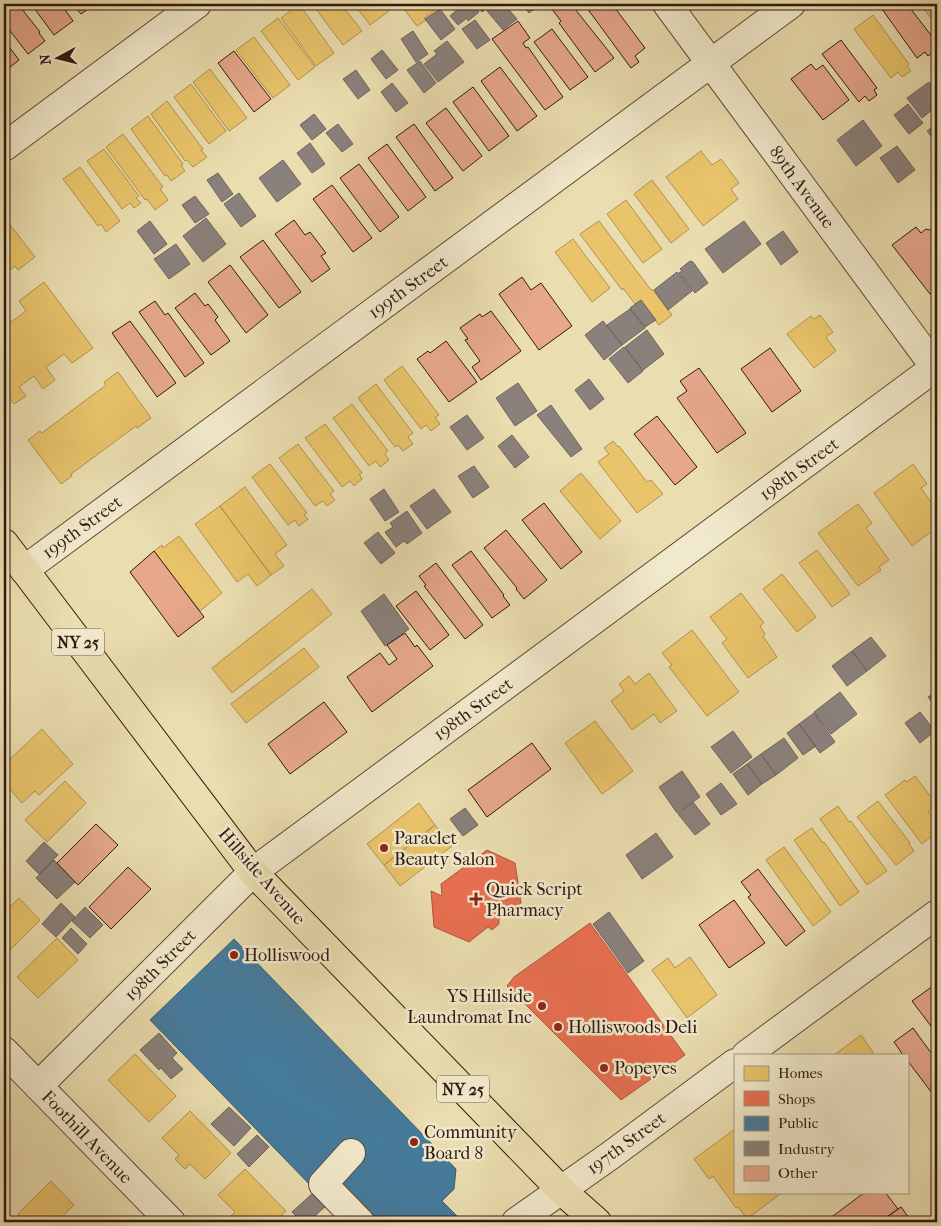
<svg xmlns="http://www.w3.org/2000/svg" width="941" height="1226" viewBox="0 0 941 1226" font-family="'IM FELL French Canon',serif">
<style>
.homes{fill:#e9c46a;stroke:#b1914f}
.shops{fill:#e76f51;stroke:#b0553e}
.public{fill:#457b9d;stroke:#3e5e73}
.industry{fill:#8a817c;stroke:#6f625c}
.building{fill:#e6a78b;stroke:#2f1911}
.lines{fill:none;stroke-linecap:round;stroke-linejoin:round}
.minor-casing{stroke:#5e4a38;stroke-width:30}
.major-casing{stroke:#2f1911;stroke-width:30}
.minor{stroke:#f1e9cb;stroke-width:28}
.major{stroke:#eaddaf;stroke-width:28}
.poi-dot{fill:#8f2418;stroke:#f1e9cb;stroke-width:2}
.labels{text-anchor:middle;stroke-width:5;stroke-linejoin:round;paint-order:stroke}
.shield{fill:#f1e9cb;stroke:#695749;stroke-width:1}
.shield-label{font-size:16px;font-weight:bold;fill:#2f1911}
.street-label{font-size:18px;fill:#2f1911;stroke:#f1e9cb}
.poi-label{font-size:18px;fill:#2f1911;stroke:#f1e9cb;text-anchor:start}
</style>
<rect width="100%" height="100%" fill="#eaddaf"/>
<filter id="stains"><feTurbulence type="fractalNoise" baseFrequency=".004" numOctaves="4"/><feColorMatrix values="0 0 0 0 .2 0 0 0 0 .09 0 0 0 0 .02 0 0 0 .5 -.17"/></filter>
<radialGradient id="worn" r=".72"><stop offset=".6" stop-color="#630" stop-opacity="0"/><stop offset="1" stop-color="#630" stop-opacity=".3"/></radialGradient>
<path class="homes" d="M299,4L334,53L316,66L281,18Z
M312,4H341L362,31L343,45Z
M354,4H383L389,11L370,25Z
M400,4H437L439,7L424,18L426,20L417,26Z
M920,4H937V26Z
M873,15L909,64L907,66L911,71L902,77L898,72L891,78L854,29Z
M278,18L315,67L298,80L261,31Z
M254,37L290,85L273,98L236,50Z
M210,69L247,118L229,131L193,82Z
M191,84L226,131L209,144L174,97Z
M167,101L203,149L201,150L207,157L193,167L187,160L185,161L151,114Z
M148,116L183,164L181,165L185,171L171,181L167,175L165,176L131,129Z
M123,134L163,187L160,189L168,200L155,210L147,199L145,200L106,147Z
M104,149L139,196L136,198L141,203L134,208L130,203L122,209L87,161Z
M701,151L712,165L721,159L739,183L731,189L738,199L703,226L666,177Z
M80,167L120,221L106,232L101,224L98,226L63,179Z
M652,180L689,229L671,243L634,194Z
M626,200L662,249L643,263L607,214Z
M4,217L35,257L18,270L15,266L4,275Z
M599,221L651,290L652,289L672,315L659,325L641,300L635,304L623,288L622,290L580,234Z
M573,239L610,288L592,302L555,252Z
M44,282L93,348L72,363L64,354L46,367L55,380L43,389L34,376L19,387L26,396L14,404L4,390V327L26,311L19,301Z
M820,315L833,332L826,337L836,351L814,368L787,334L811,316L814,319Z
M402,366L439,415L435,417L440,424L431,431L426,425L421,429L384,380Z
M118,372L151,418L137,428L136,426L71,474L72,476L61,484L28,440L40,431L42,433L106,385L104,382Z
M376,384L413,433L408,437L413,444L403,451L398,445L395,447L358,398Z
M352,404L388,451L385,454L389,460L380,467L376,461L369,466L333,418Z
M325,424L362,473L359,474L362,479L354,486L350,481L342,487L305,438Z
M613,441L618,447L619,446L647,482L651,480L663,494L637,513L598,462L609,454L604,448Z
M298,444L334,491L330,494L335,500L327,506L323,501L315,506L279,458Z
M270,464L307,513L304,515L308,519L299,526L295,520L288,525L252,477Z
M913,464L927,484L921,488L937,511V522L933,526L935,529L912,546L874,493Z
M581,473L621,521L600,539L560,491Z
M245,487L287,545L275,554L284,566L271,575L220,506Z
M858,504L872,523L866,528L889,560L879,567L881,570L858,586L818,533Z
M220,506L271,575L257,586L248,574L237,582L195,524Z
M179,536L222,593L200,611L154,551L162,545L163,548Z
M817,550L850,594L832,607L799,563Z
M782,574L816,617L797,632L763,589Z
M312,589L332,614L232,693L212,668Z
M741,593L764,623L760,626L765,634L763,636L777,657L748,678L722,643L727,639L710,617Z
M692,630L739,692L707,716L669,667L672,665L662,653Z
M304,648L319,667L246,723L231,704Z
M649,673L677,711L660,723L654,714L632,730L611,701L624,691L619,684L629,676L635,684Z
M595,721L633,771L602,794L565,743Z
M42,729L73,764L39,795L35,791L22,803L4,783V765Z
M915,776L937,805L928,812L937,824V832L922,844L885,795L905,780L907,782Z
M65,781L86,803L47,842L25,820Z
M878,801L910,843L909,844L914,851L896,865L857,817Z
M419,803L435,825L384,865L367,844Z
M838,806L849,822L851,821L887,871L867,885L820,819Z
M435,825L452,846L400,886L384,865Z
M812,828L823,843L824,842L859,892L840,906L794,840Z
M784,847L831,912L813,926L766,860Z
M19,898L40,920L4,956V913Z
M57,938L78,960L38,998L17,977Z
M690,957L717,995L687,1018L652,970L668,958L675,968Z
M861,1035L875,1055H834Z
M135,1054L176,1096L149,1122L108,1080Z
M190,1111L231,1153L205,1179L190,1164L185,1169L175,1159L179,1155L162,1138Z
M735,1129V1192H783L747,1219L738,1207L736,1208L713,1176L709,1179L694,1159Z
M245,1169L286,1211L274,1222H236L231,1216L235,1212L218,1195Z
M51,1181L74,1205L57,1222H26L18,1214Z"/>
<path class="shops" d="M487,850L515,863L521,903L499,919V924L492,930L488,927L469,942L434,927L431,891L442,896L441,884Z
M590,923L685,1055L621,1100L507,986L514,977Z"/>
<path class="public" d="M234,939L456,1169L454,1189L442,1201L457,1216L451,1222H346L150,1020Z"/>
<path class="industry" d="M454,4H473L479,12L468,21L467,18L458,25L450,16L458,9Z
M476,4H492L482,12Z
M497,4H504L517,19L503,30L487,11Z
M522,4H541L529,13Z
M440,9L455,29L441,40L425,19Z
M475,20L490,40L477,49L462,29Z
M413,31L428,54L416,62L401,39Z
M447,41L464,62L438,82L424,64L437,54L434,51Z
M382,50L398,70L386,79L371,59Z
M420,61L436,83L424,93L407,70Z
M356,70L370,90L358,99L343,79Z
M929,82L937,94V106L922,118L907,98Z
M392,83L408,103L396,112L381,92Z
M908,104L923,123L909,134L894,115Z
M314,114L326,129L312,140L300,125Z
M863,120L882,146L856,166L837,140Z
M338,124L353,144L342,152L326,133Z
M937,124V144L927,131Z
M310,143L325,164L312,173L297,153Z
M897,146L915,170L898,183L880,158Z
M283,160L301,184L277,202L259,178Z
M218,173L233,194L222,202L207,180Z
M239,193L256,216L241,227L224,204Z
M195,196L209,214L195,223L182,205Z
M206,218L226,244L203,262L183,236Z
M150,221L167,244L154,254L137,231Z
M744,221L761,244L723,273L705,249Z
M783,231L798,252L781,265L766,243Z
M176,244L190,264L169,279L154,259Z
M690,261L693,262L708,283L695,293L679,273L682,271L680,269Z
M677,272L692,291L668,310L654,290Z
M641,300L656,320L645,327L630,308Z
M630,309L645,328L622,345L607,325Z
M603,321L622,345L604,360L585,335Z
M647,330L664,354L643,370L625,347Z
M624,347L643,371L628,383L609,359Z
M589,379L604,399L590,410L575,390Z
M518,383L537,411L515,426L496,398Z
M551,405L582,449L571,457L537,415Z
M467,415L484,438L467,450L450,427Z
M512,435L529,457L515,468L498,446Z
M474,466L489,487L473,498L458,476Z
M384,489L399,512L385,521L370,499Z
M434,489L451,512L427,529L410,506Z
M407,511L422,533L407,544L404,541L396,547L385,532L393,527L390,523Z
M378,532L395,553L381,564L364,543Z
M384,594L409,629L385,646L361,611Z
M871,637L886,656L867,671L852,651Z
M852,651L867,671L847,686L832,666Z
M937,690V709L928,697Z
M840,692L857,714L831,734L814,712Z
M920,712L935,731L920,743L905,723Z
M814,713L835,742L820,753L799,724Z
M799,724L816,746L803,755L787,733Z
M733,731L752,757L731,773L711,747Z
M784,738L798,758L776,775L761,754Z
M761,754L776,775L762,784L747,764Z
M747,764L762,784L748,795L733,774Z
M682,771L700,797L677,813L659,787Z
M721,783L737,804L721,815L706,794Z
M693,802L710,824L695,835L678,814Z
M465,808L478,825L463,836L450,819Z
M656,833L673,857L642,879L626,855Z
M44,842L58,855L39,874L26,861Z
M54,860L75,882L57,899L36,878Z
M61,903L75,917L56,937L42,924Z
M85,907L103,925L90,938L72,921Z
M609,912L644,961L628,973L593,924Z
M71,928L87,944L78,954L62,938Z
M159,1033L177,1053L172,1058L183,1069L171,1079L161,1068L159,1070L140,1050Z
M229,1107L251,1128L234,1146L211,1124Z
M257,1135L269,1147L249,1167L237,1154Z
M314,1192L326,1206L308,1222H302L292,1212Z"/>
<path class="building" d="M4,4H18L40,32L39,33L45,41L28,54L4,23Z
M31,4H61L73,21L54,35Z
M72,4H95L81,14Z
M557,4H571L614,58L595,72L559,23L561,21L551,8Z
M584,4H612L645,48L635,56L639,62L631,68Z
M888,4H907L937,43L933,46L936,50L928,56L925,52L917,58L882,9Z
M518,21L530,38L523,43L526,48L528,47L563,97L545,110L492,39Z
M552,29L588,77L570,90L534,42Z
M4,40L19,60L4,72Z
M841,40L877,88L874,90L877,95L869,101L865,96L859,102L822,54Z
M234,51L271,99L254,112L218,63Z
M811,64L816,70L823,65L849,100L823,120L791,79Z
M500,67L537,116L517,131L481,81Z
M473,87L509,136L489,151L453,102Z
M446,108L482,156L463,171L426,123Z
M414,124L453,178L435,191L396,137Z
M387,144L426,197L408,211L368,158Z
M359,164L399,217L380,232L340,178Z
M332,185L372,238L353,252L313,199Z
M294,220L305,235L310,232L326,253L321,256L330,269L312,282L275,234Z
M916,227L921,233L926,229L934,231L937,236V289L930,294L892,245Z
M263,240L301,292L279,308L240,257Z
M230,265L268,315L246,333L208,282Z
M522,277L531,290L541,283L572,326L539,350L499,294Z
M195,293L205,306L208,304L218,317L215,320L230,341L211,355L175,308Z
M155,301L165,315L168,313L204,363L185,377L139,312Z
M491,311L521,351L481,380L472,367L480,361L465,340L468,339L460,328L480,314L482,317Z
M130,321L176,383L157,397L112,333Z
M446,341L477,382L449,402L417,359L428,351L430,353Z
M770,348L801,391L772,412L741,369Z
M699,368L746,433L717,453L677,398L687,391L680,381Z
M657,416L697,467L675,485L634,434Z
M544,503L582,552L561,569L522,520Z
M506,530L547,580L524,599L516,589L517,588L484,548Z
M154,551L204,617L178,637L130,572Z
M471,551L504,595L503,596L510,605L492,618L452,565Z
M436,563L483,625L465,639L424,586L426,585L419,576Z
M416,591L449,635L430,650L396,606Z
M405,633L415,647L417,645L433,666L372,712L347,677L380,653L389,665L397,659L387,645Z
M324,702L347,732L290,774L268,744Z
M532,743L551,769L487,817L468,790Z
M96,824L118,845L78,885L57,863Z
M128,867L151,889L111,929L89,907Z
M758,869L805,931L786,946L748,897L751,895L741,882Z
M734,900L765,943L729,968L699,925Z
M933,986L937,991V1034L912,1001Z
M913,1028L937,1061V1096L935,1097L907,1060V1055H903L894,1042Z
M865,1192H885L898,1209L880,1222H825Z
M901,1207L912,1222H880L898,1209Z"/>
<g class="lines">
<g class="minor-casing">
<path id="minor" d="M667,4L937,370
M4,147L197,4
M24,570L791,4
M4,1051L171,1222
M746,1055L937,914
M38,1086L253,872L937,366
M351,1153L323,1184L360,1222
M516,1222L611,1155L735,1063"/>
</g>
<g class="major-casing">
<path id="major" d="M4,543L253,872L561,1190L597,1222"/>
</g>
<use href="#minor" class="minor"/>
<use href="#major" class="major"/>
</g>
<g class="poi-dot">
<circle cx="384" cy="848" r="5"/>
<path d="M473.5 891.5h5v5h5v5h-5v5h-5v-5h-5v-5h5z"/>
<circle cx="234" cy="955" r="5"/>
<circle cx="542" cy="1006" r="5"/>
<circle cx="558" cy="1027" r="5"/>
<circle cx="604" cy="1068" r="5"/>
<circle cx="414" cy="1142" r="5"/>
</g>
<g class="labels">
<g class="shield">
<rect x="52" y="628.5" width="52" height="27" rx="4"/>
<rect x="437" y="1075.5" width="52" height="27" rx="4"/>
</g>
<g class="shield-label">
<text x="78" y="648">NY 25</text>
<text x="463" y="1095">NY 25</text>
</g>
<g class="street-label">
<text transform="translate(802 187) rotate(54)" y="6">89th Avenue</text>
<text transform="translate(408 287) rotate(-36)" y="6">199th Street</text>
<text transform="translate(799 469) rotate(-36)" y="6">198th Street</text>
<text transform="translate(82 527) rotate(-36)" y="6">199th Street</text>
<text transform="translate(473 709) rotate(-36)" y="6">198th Street</text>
<text transform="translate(262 876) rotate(49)" y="6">Hillside Avenue</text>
<text transform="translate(160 965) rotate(-45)" y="6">198th Street</text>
<text transform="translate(87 1137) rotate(46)" y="6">Foothill Avenue</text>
<text transform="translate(626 1143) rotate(-36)" y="6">197th Street</text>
</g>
<g class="poi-label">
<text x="394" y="844">Paraclet<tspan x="394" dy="21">Beauty Salon</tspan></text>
<text x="486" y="895">Quick Script<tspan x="486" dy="21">Pharmacy</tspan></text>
<text x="244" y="961">Holliswood</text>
<text x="532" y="1002" text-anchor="end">YS Hillside<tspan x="532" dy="21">Laundromat Inc</tspan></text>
<text x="568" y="1033">Holliswoods Deli</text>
<text x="614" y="1074">Popeyes</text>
<text x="424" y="1138">Community<tspan x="424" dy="21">Board 8</tspan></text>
</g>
</g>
<rect width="941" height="1226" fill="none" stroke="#eaddaf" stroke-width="20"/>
<rect x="5" y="5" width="931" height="1216" fill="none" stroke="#2f1911" stroke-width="2.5"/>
<rect x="10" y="10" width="921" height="1206" fill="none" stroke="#2f1911"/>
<rect x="734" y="1054" width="175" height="140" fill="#f1e9cb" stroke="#a39681"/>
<rect x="744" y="1066" width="25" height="15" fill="#e9c46a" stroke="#a39681"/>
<text x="778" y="1078" font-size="15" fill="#2f1911">Homes</text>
<rect x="744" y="1091" width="25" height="15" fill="#e76f51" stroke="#a39681"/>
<text x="778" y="1104" font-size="15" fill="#2f1911">Shops</text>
<rect x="744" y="1116" width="25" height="15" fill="#457b9d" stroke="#a39681"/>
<text x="778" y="1128" font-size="15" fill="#2f1911">Public</text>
<rect x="744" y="1141" width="25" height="15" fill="#8a817c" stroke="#a39681"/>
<text x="778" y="1154" font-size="15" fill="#2f1911">Industry</text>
<rect x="744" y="1166" width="25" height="15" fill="#e6a78b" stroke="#a39681"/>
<text x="778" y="1178" font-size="15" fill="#2f1911">Other</text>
<g transform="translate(58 58) rotate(263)" stroke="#f1e9cb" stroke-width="4" paint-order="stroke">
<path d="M0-4L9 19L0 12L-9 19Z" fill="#2f1911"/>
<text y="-8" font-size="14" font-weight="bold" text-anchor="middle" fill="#2f1911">N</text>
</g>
<rect width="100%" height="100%" filter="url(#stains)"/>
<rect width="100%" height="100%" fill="url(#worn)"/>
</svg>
